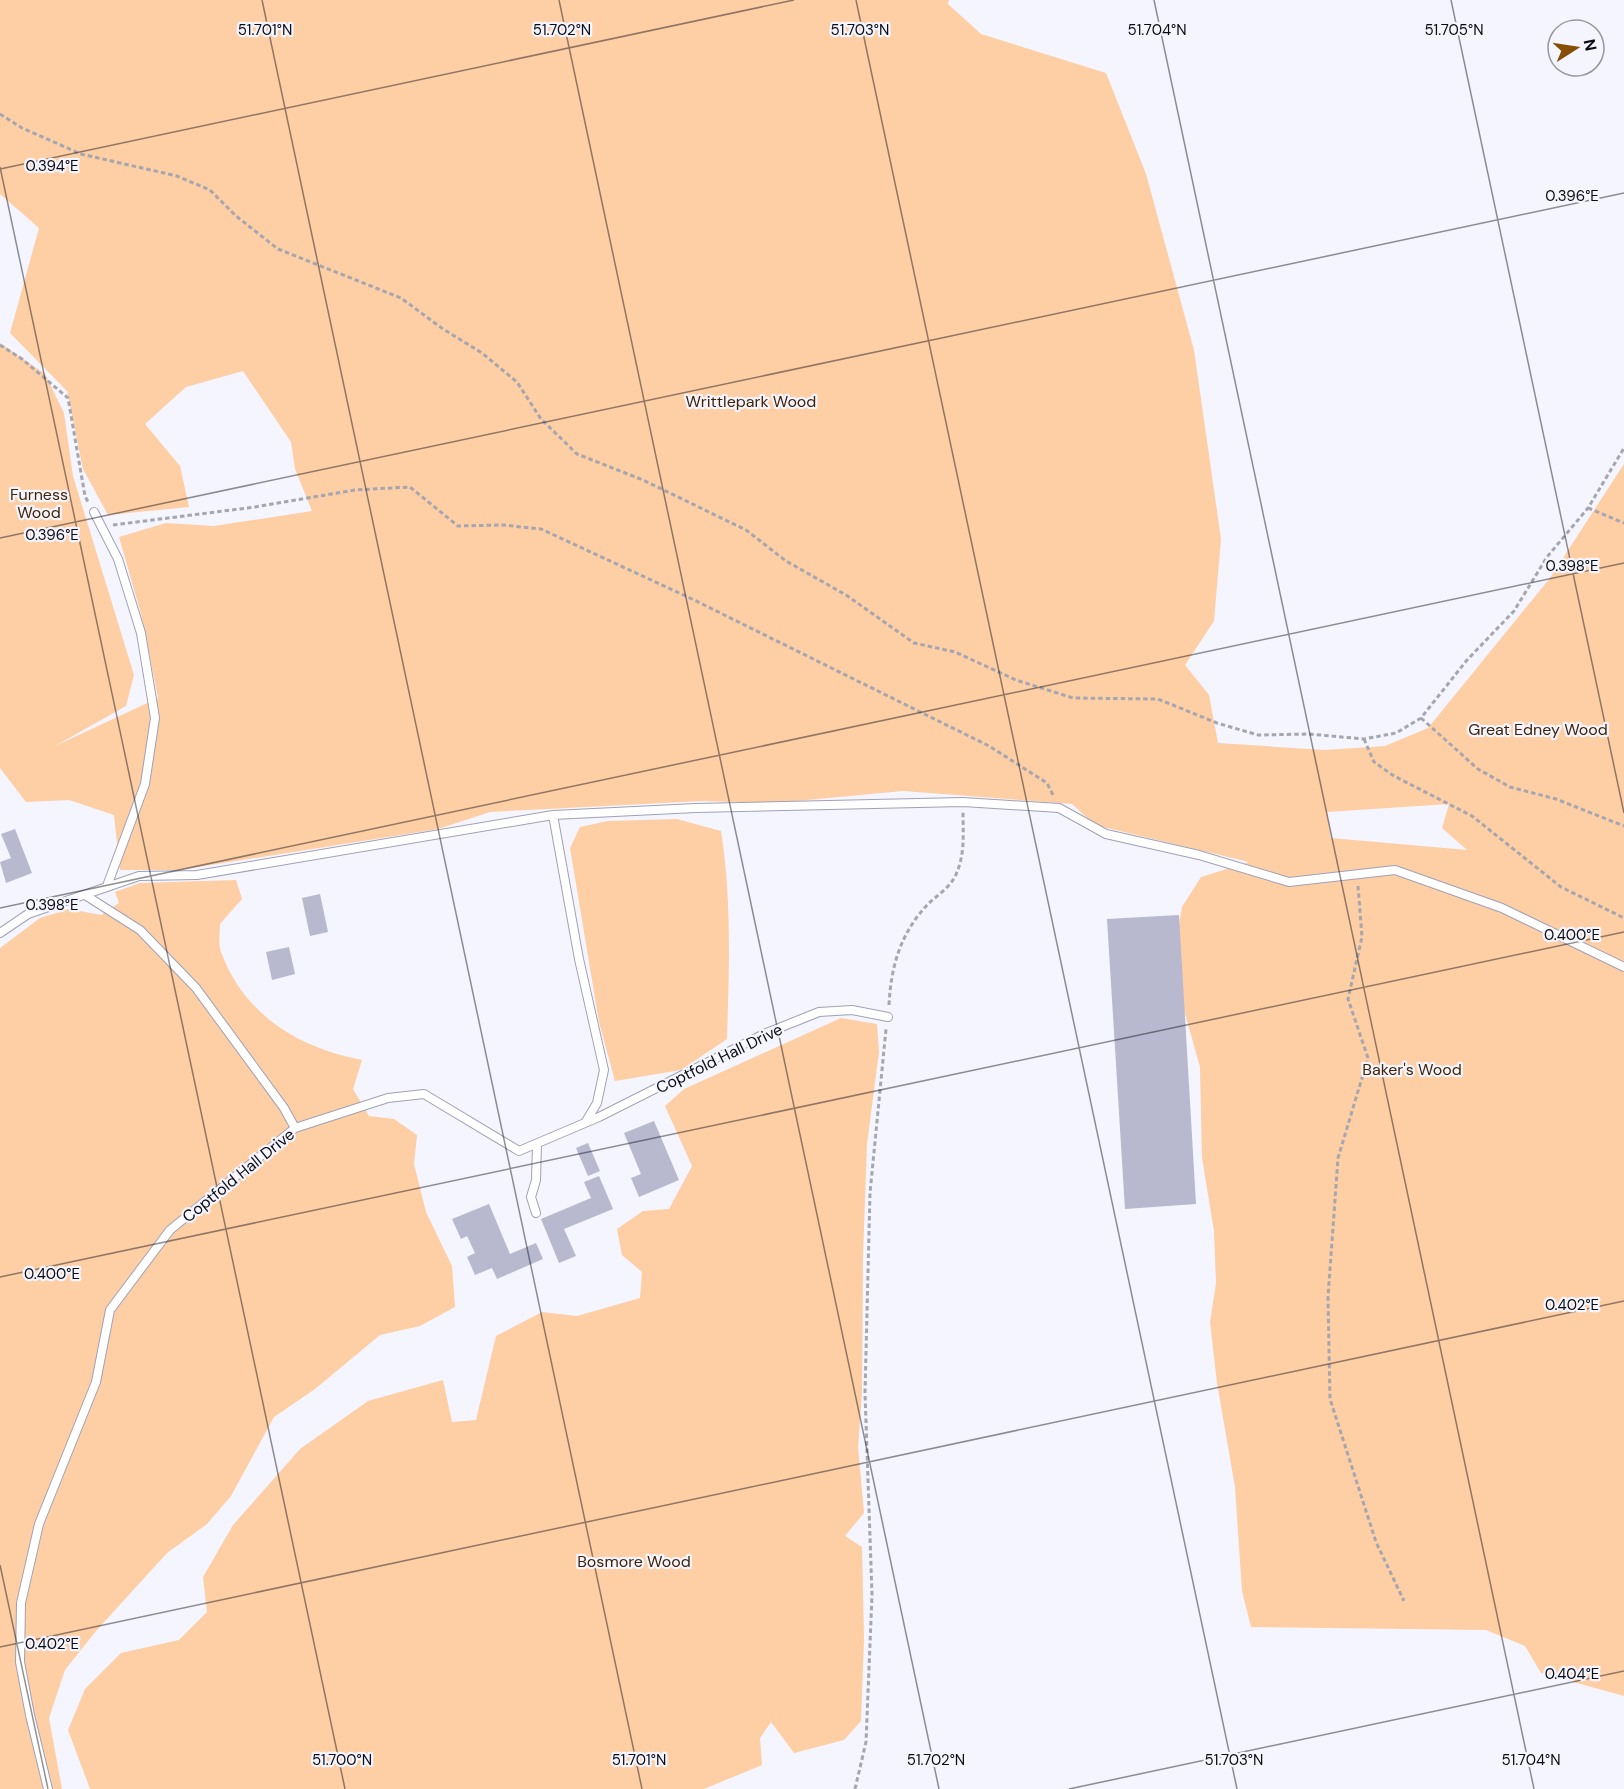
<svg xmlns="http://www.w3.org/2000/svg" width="1624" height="1789" viewBox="0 0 1624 1789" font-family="'DM Sans',sans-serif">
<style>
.green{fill:#fecea4;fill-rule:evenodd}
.building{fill:#b8b8ce}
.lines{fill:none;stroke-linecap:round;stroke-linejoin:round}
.lane-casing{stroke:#a0a1b6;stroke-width:10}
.path{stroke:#a5a6af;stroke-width:3;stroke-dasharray:4.5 3;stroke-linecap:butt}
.lane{stroke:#fff;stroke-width:8}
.ticks{fill:none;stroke:#0b0b13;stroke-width:1.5;stroke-opacity:0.45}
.labels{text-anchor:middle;stroke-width:4.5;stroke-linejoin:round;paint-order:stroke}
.park-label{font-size:16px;fill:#402305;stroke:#f4f5fe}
.street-label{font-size:16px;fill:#0b0b13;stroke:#f4f5fe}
.ticks-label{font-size:15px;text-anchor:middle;fill:#0b0b13;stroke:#f4f5fe;stroke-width:4.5;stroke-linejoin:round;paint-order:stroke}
</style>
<rect width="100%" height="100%" fill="#f4f5fe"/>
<path class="green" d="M0,0H949L948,4L981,34L1106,73L1146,174L1194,350L1221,539L1214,621L1185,665L1209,695L1218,743L1325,750L1385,746L1428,728L1550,578L1624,464V1696L1541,1673L1525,1646L1486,1630L1251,1627L1242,1591L1235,1487L1217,1383L1210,1322L1216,1283L1214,1231L1202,1158L1200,1067L1172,967L1182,907L1201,877L1249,862L1095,825L1072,804L903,791L775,803L702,801L490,812L438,829L179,870H120L114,815L69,800L26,802L0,768V343L45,374L64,413L73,476L134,675L126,706L55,746L158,698L141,614L119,537L166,523L214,526L312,511L295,469L291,442L243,371L186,387L145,424L180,466L189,507L108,515L83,469L67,391L10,333L39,228L0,194ZM1449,804L1442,828L1467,850L1331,838L1327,812Z
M677,819L721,831C732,900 729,970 727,1039L681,1070L615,1081L599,1022L570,848L580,827L608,821Z
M236,880L242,899L220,924C220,932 218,944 221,952C244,1015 299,1048 362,1060L353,1089L369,1116L394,1119L417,1135L414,1164L426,1212L452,1266L455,1307L420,1326L380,1335L315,1389L274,1417L231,1496L207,1524L167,1553L96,1631L65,1670L49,1718L62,1789H0V948L40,918L69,909L101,915L119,903L115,892L140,883Z
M841,1018L877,1024L879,1052L867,1144L863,1256L862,1393L858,1447L864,1513L845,1536L862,1547L864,1639L861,1721L844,1740L794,1753L771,1722L760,1738L762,1765L704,1789H90L68,1730L85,1689L121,1653L179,1640L207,1612L203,1577L233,1525L300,1449L368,1401L443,1380L452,1422L476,1420L496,1336L542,1312L577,1316L640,1298L642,1272L622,1255L617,1229L643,1211L669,1209L692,1166L665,1106L684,1089Z"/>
<path class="building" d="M15,829L32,873L6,883L0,862L11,858L1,834Z
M320,894L328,932L310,936L302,898Z
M1179,915L1196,1204L1125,1209L1107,919Z
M289,947L295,974L272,980L266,952Z
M654,1121L679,1180L639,1197L631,1178L641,1174L624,1133Z
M588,1143L600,1171L588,1176L576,1148Z
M599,1176L613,1209L564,1229L576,1256L559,1263L541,1219L591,1198L584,1182Z
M489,1204L510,1254L536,1243L543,1259L497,1279L492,1268L475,1275L467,1257L475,1253L467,1236L461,1239L452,1219Z"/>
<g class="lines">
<g class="lane-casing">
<path id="lane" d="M94,512L118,559L141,633L155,718L145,784L107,886
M553,815L579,959L604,1070L597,1103L585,1123
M85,895L140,930L196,988L284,1108L295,1128
M0,933L28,914L139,876L197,875L553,815L696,808L963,802L1059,808L1106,834L1199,855L1289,882L1395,870L1502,908L1624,967
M536,1213L531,1197L536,1180L537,1144
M48,1789L30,1715L20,1662L21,1603L39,1524L96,1382L110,1310L170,1230L295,1128L388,1098L424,1094L519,1151L599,1117L764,1034L819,1012L852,1010L888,1017"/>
</g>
<path class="path" d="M0,114L22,128L81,154L177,176L210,190L236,216L278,249L401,298L443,329L482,353L517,382L541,419L577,454L643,480L746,530L786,561L846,595L914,643L955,652L1016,680L1073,698L1158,699L1217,723L1258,735L1309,734L1364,739L1396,733L1421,718L1467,660L1514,611L1547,557L1588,508L1624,448
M0,345L22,359L68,398L85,496L88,502
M1588,508L1624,523
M113,525L255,507L355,490L410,487L458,526L503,525L541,529L690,598L989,746L1047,783L1053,795
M1421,718L1478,769L1510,787L1556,799L1624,826
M1364,739L1374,762L1394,776L1472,816L1561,887L1624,918
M1358,886L1362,937L1348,999L1368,1058L1338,1158L1328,1297L1330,1399L1376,1542L1404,1601
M889,1005C891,965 901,932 929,903C939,894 952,886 957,872C965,853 963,833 963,812
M855,1789L866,1742L872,1595L865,1393L870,1193L886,1029"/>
<use href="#lane" class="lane"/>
</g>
<path class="ticks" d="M262,0L642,1789M559,0L939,1789M856,0L1237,1789M1154,0L1534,1789M1451,0L1624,813M0,167L345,1789M0,169L794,0M0,538L1624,193M0,908L1624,563M0,1277L1624,932M0,1565L48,1789M0,1647L1624,1301M1069,1789L1624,1671"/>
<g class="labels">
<g class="park-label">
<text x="751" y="407">Writtlepark Wood</text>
<text x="39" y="500">Furness<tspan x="39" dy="18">Wood</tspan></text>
<text x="1538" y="735">Great Edney Wood</text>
<text x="1412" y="1075">Baker's Wood</text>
<text x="634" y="1567">Bosmore Wood</text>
</g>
<g class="street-label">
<text transform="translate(719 1058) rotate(-26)" y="6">Coptfold Hall Drive</text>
<text transform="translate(238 1175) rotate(-39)" y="6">Coptfold Hall Drive</text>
</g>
</g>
<g class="ticks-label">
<text x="265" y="35">51.701°N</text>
<text x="562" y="35">51.702°N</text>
<text x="860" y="35">51.703°N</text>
<text x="1157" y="35">51.704°N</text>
<text x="1454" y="35">51.705°N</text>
<text x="52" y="171">0.394°E</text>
<text x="1572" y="201">0.396°E</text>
<text x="52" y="540">0.396°E</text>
<text x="1572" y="571">0.398°E</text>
<text x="52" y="910">0.398°E</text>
<text x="1572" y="940">0.400°E</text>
<text x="52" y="1279">0.400°E</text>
<text x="1572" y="1310">0.402°E</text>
<text x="52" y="1649">0.402°E</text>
<text x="1572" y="1679">0.404°E</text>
<text x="342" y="1765">51.700°N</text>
<text x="639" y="1765">51.701°N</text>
<text x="936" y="1765">51.702°N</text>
<text x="1234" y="1765">51.703°N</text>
<text x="1531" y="1765">51.704°N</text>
</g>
<g transform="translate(1576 48) rotate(78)"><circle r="28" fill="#f4f5fe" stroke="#9797a0" stroke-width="1.5"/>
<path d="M0-4.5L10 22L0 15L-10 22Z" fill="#874d03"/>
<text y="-9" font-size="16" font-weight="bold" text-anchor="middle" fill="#0b0b13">N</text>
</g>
</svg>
